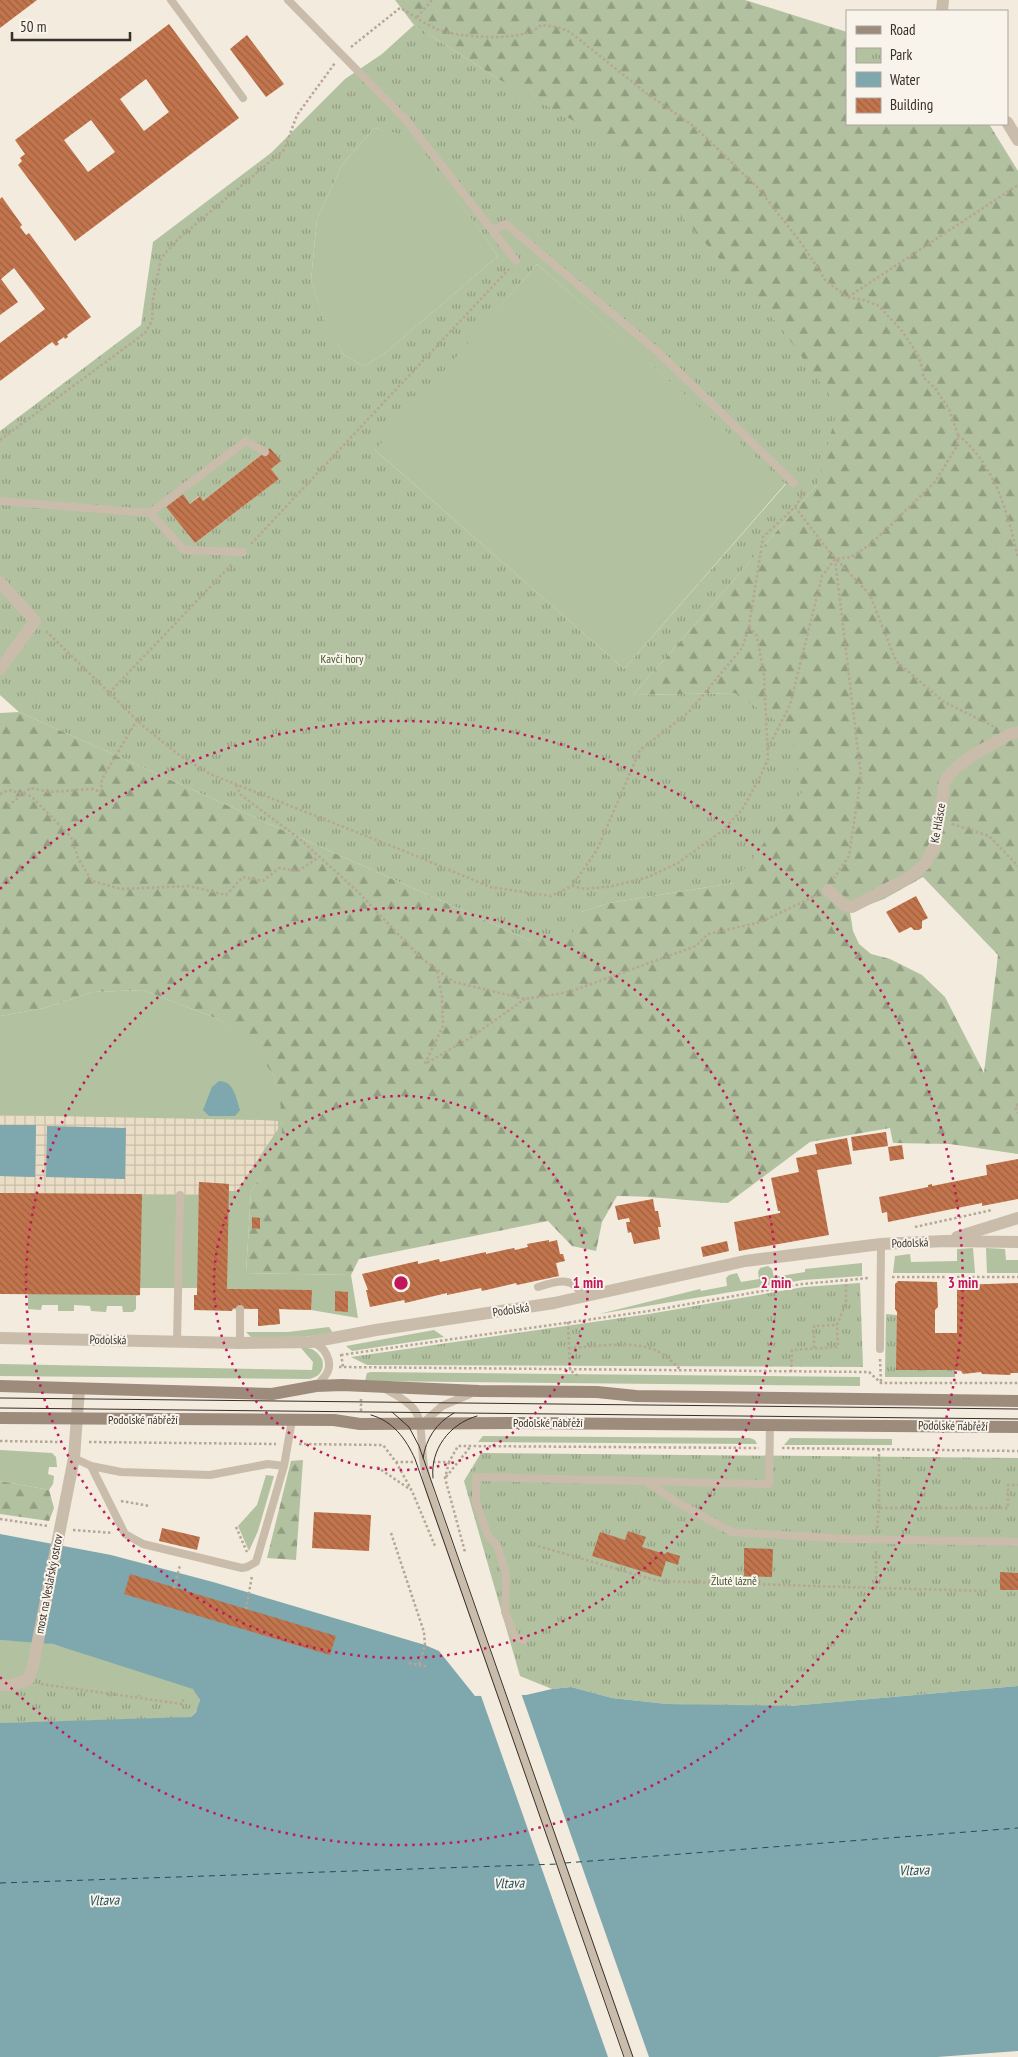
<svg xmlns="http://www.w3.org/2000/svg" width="1018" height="2057" viewBox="0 0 1018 2057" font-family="'PT Sans Narrow',sans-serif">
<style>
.green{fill:#b2c19f}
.forest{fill:url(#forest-firs);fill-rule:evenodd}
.park{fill:url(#park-tufts);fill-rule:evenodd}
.plaza{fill:url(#plaza-grid)}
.water{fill:#7ea7ae}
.pier{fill:#f2ebde}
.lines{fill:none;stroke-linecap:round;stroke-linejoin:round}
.ferry{stroke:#204f58;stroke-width:1;stroke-dasharray:6 5;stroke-linecap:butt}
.building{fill:url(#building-back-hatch);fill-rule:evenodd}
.path{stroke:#b6a695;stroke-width:2.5;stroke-dasharray:2.5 2.5;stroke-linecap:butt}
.service{stroke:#cabcaa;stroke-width:8}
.minor{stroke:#cabcaa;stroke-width:12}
.secondary{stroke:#9d8b7c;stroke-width:12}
.tram{stroke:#382f2a;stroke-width:1}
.ring{fill:none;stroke:#c2185b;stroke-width:2.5;stroke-dasharray:2.5 5}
.labels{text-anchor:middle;stroke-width:4;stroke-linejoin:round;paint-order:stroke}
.park-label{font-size:12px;fill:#43552e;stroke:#f9f4eb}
.street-label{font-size:12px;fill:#382f2a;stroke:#f9f4eb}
.water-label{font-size:14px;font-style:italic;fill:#204f58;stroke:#f9f4eb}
.centre{fill:#c2185b;stroke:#f9f4eb;stroke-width:2.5}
.ring-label{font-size:15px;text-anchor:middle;font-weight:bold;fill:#c2185b;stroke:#f9f4eb;stroke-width:4;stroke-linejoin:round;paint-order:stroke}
</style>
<defs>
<pattern id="forest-firs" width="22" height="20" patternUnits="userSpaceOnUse" patternTransform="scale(1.25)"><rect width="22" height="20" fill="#b2c19f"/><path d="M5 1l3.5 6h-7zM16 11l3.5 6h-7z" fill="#929d82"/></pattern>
<pattern id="park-tufts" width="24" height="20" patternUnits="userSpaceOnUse" patternTransform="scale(1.25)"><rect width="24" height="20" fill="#b2c19f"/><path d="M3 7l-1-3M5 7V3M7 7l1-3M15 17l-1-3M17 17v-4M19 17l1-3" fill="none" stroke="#929d82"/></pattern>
<pattern id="plaza-grid" width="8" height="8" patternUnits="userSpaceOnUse" patternTransform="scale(1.25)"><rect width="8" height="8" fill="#e9ddc6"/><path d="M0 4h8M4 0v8" fill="none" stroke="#c9beaa"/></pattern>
<pattern id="building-back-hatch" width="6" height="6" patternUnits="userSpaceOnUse" patternTransform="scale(1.25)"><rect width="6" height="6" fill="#c2754d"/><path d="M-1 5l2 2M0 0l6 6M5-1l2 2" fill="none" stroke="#9f6040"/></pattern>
</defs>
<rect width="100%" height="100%" fill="#f2ebde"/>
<path class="green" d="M374,128L413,136L498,256L384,354L364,366L344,355L325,324L311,280L317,219L342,165Z
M537,264L786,483L624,669L374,449Z
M143,990L218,1019L248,1040L273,1074L281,1093L282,1141L251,1192L246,1273L351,1275L358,1318L311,1310L279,1309L280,1324L258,1326V1309L194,1310V1295H197V1288H140V1295L136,1296V1309L133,1312H123L122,1306H107L106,1312L91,1311L90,1306L74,1305V1311H58V1305H42L41,1310L28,1309V1294H0V1016L45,1008L93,992Z
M973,1248L975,1273H893L895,1256L910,1254L911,1262L957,1261V1249Z
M986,1248L1005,1249L1006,1260H1018V1273H987Z
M862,1263V1276L803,1280L599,1314L700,1289L701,1291L727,1286L726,1278L729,1275L737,1273L741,1282L759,1279L758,1272L760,1268L768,1266L772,1269L774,1277L805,1272V1269Z
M329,1327L333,1333L303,1337H251L246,1332H288Z
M434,1330L444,1337L352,1351L346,1346Z
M301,1348C311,1347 316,1350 322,1359C325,1369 320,1377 309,1379L0,1376V1364L312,1370L313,1362Z
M371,1372L860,1377V1386L365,1381L367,1373Z
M483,1436L750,1438L755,1440L757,1444L478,1442Z
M790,1438L892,1439V1445H784Z
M0,1450L52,1453L56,1457L57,1467H49L48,1474L54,1476L53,1484L49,1490L0,1481Z
M266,1475L274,1476L258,1531L249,1551L238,1526L257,1505Z
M0,1640C17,1641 36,1640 53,1644C70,1647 189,1683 195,1690C204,1699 199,1709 191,1717L177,1718L0,1723Z"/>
<path class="forest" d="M395,0H745L847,32V124H989L1018,171V1154L950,1144L893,1143L890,1128L810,1142L728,1203C690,1201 654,1196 617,1196L602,1222L596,1251L572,1246L548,1221L359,1259L351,1275L246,1273L251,1192L282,1140L280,1093L273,1074L248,1041L218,1019L143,990L93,992L45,1008L0,1016V713L19,712L531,941L581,912L609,903L734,883L735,693L633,695L817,485L497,78L414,25ZM923,877L998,955L984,1073L945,997L922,975L890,959L871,954L859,944L853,931L850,912L884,899Z
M303,1460L296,1560L267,1558L291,1461Z
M0,1481L49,1490L54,1508L49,1521L0,1514Z"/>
<path class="park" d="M414,25L497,78L619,146L781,328L838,407L817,485L633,695L735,693L791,731L802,792L734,883L609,903L581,912L572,934L531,941L19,712L0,695V431L141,325L153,242L271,153L345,79L382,54ZM374,128L413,137L498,256L384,354L364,366L344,355L325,323L311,280L317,219L342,165ZM537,264L786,484L624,669L375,450ZM270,448L280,461L271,469L279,479L195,543L166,507L183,494L190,504L199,496L203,501Z
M860,1283L863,1367L367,1365L351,1357L649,1314L804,1287Z
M886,1314L897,1315V1370H955V1377H885Z
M481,1453L1018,1458V1686L790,1706H738L667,1704L612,1698L571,1687L552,1689L520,1676L464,1481Z
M9,1675L200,1705L191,1716L177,1718L0,1723V1676Z"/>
<path class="plaza" d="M0,1115L261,1120L278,1121V1129L239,1188V1191H229L228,1184L199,1182L198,1195L0,1193V1176L35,1177L36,1126L0,1125Z"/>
<path class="water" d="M219,1081C234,1081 236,1098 240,1110L235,1116H209L203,1110L212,1087Z
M0,1125H36L35,1177L0,1176Z
M47,1126L126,1128L125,1179L46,1177Z
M0,1534L111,1555L213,1582L425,1645L439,1651L475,1696L526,1695L552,1689L571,1687L612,1698L667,1704L790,1706L1018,1686V2051L937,2057H0V1723L191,1717L196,1712L200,1700L193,1689L53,1644L0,1640Z"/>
<path class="pier" d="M480,1693H521L649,2057H608Z"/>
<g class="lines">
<path class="ferry" d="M565,1863L1018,1828
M0,1883L559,1864"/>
</g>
<path class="building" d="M0,0H37L0,28Z
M169,24L239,118L75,241L18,165L22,161L20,158L25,154L15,140ZM146,79L169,112L144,131L120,99ZM91,120L115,152L88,172L64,140Z
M247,35L284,84L266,97L230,49Z
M2,197L22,225L20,227L26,235L29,233L91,317L67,335L68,337L65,339L64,337L57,342L59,344L56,346L52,342L0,381V343L45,309L14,268L1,279L18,302L0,315V199Z
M270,448L281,461L271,469L279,479L195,543L166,507L183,494L190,504L200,496L203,501Z
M916,896L928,918L922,921V928L919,930H914L911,927L899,933L886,912Z
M886,1132L888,1146L853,1151L851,1137Z
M847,1138L852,1164L817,1170L829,1235L739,1251L734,1222L780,1213V1211H778L771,1178L799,1172L796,1158L817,1154L815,1144Z
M902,1145L904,1159L890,1161L888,1147Z
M1018,1159V1199L982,1206V1203L888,1222L887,1212L882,1213L879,1197L928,1187V1185L932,1184V1186L987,1175L986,1165Z
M199,1182L229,1184L227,1289L312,1290L311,1310L279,1309L280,1324L258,1326V1309L233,1308L232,1311L194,1310V1295H197Z
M0,1193L142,1194L140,1295L0,1294Z
M653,1199L655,1211H658L661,1227H658L660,1239L634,1244L631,1232L628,1233L626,1222H630L629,1218L618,1220L615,1206Z
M252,1217L260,1218V1229L252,1228Z
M549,1240V1242L557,1240L560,1254H563L565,1261L556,1263L559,1276L517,1285L516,1283L482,1291L481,1288L447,1295V1293L405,1303L404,1300L370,1307L366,1290H368L362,1274L418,1261V1264L439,1259L440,1262L486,1252V1254L514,1248L515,1250L528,1247L527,1244Z
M727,1241L729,1251L703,1257L701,1247Z
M898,1281L937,1282L938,1307L935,1310V1333H957V1285L1018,1283V1373H1011L1010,1375L982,1374L981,1372L963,1374L961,1371L955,1370H896L897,1312L895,1309V1284Z
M335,1291L348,1292V1312L335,1311Z
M314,1512L371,1515L369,1551L312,1548Z
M162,1528L200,1537L197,1550L159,1541Z
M628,1531L646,1537L642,1547L665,1554L667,1552L680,1556L678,1565L666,1561L661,1577L592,1556L600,1532L625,1540Z
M744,1548L773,1549L772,1577L744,1576Z
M1000,1572L1018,1573V1590H1000Z
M130,1574L336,1636L330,1655L124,1594Z"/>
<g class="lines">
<path class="path" d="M417,17L432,0
M351,47L400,8C412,14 424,24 437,29C458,38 525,43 541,25L558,27L570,32L646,93L695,127L758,188L802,244L826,281L847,297L864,300L879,306L902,331L918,355L923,370V377L935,388L949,409L958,435L957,446L935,482L871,544L851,557L835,559L822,576L790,705L767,750
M848,297L1018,185
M958,435C995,465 1008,513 1018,558
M0,440L145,333L152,321L153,300L161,258L179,238L284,150L297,115L335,63
M795,507L804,492L801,490
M251,544L509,269
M837,560L870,595L896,661L944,702L995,727
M46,631L143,726L178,754L210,774L404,851L490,887L551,896L572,886L597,850L640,750L689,712L742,648L749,626L763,537L795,507L835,559L861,776L849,856L834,878
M109,693L232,564
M236,785L241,795L301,840L356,890L421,958L454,982L525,999L569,992L696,946L708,934L761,922L817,895
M0,794L9,790L31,796L71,837L78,858L92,881L121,889L189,886L226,895L243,877L263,881L279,868L298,871L319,857
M8,806L30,788L49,792L92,789L101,792L102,779L137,720
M952,824L989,836L1018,866
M572,886L585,889L613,886L648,877L678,863L722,831L742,810L761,775L768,759L764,676L757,636L749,626
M437,971L442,997L443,1026L425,1064L470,1038L525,999
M1018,1104L1015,1107L1018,1113
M915,1227L992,1210
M892,1277H1018
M568,1322L570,1370L579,1377
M569,1348C594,1347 637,1339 659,1352C667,1356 673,1363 680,1369
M814,1348V1326L837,1325
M341,1354L343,1367
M341,1355L649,1311L802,1284L869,1278
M880,1359L881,1383
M339,1367L869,1372L881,1383H1018
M791,1372L792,1350L838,1347L837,1325L846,1303V1280
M361,1411V1399
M0,1441L61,1442
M89,1442L276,1444
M299,1444L383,1445L396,1462H413
M782,1448L1018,1451
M879,1449V1508H1008V1485H1018
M396,1462L412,1491L435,1546
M433,1462H449L458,1446L759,1448
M449,1462L445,1478L465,1552
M377,1467L411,1490
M446,1477L471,1446
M121,1501L150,1506
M0,1519L48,1526
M236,1527L247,1552
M877,1528L879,1508
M73,1530L113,1533
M391,1533L424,1632L425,1645L419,1665
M538,1546L658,1581L876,1588
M876,1551V1588L989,1591
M174,1588L180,1565
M246,1609L252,1576
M409,1663L428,1667
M41,1684L182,1704L184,1697"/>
<path class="service" d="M171,0L243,98
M288,0L407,121L516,261
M493,230L506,224L659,353L794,483
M0,501L150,513L184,550L243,552
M150,513L246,441L265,452
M538,1287C556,1281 574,1275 583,1297
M240,1309V1343
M177,1342L180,1195
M313,1343C325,1346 333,1362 327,1373C324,1378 320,1382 316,1386
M880,1349L881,1244
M385,1389C426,1410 419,1417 423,1458C424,1469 427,1481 430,1492L629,2057
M422,1424L442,1406L470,1394
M74,1458L91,1466L121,1472L210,1475L268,1464L284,1466L256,1562L247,1567L242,1568L143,1544L125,1534L91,1466
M284,1466L292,1420
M647,1482L678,1503L732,1532L847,1539L1018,1542
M524,1640L515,1637L505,1612L506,1574L497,1545L489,1538L476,1503V1477L769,1484L770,1424"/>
<path class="minor" d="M942,11L943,0
M1007,122L1018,140
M0,582L35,621L0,669
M828,890L844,905L852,907L910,877L925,864L935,845L945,781C959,759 989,747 1010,734L1018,732
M957,1237L1018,1218
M0,1338L240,1343L311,1342L376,1330L554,1303L745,1261L881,1244L945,1241L1018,1242
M0,1685H11L28,1680L33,1666L74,1458L79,1389"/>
<path class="secondary" d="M0,1386L272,1394L316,1386L342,1385L479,1391L597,1392L636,1396L1018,1401
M0,1418L334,1420L360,1424L519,1423L1018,1427"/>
<path class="tram" d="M0,1398L1018,1409
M0,1408L1018,1419
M392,1412L409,1427L419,1446L633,2057
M371,1415C393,1421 406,1439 415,1459L624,2057
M423,1458C426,1439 436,1423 454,1413
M433,1478C430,1450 449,1424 477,1416"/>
</g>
<g class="ring">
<circle cx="401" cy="1283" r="187"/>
<circle cx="401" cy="1283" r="375"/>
<path d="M0 889A562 562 0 1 1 0 1677"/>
</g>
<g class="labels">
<g class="park-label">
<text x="342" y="663">Kavčí hory</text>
<text x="734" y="1585">Žluté lázně</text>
</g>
<g class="street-label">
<text transform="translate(938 823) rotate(-80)" y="4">Ke Hlásce</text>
<text transform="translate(910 1243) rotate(-2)" y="4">Podolská</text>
<text transform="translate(511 1310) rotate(-8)" y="4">Podolská</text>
<text transform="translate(108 1340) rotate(1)" y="4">Podolská</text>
<text x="143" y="1424">Podolské nábřeží</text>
<text x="548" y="1427">Podolské nábřeží</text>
<text transform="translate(953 1426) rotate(1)" y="4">Podolské nábřeží</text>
<text transform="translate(49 1584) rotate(-79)" y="4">most na Veslařský ostrov</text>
</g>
<g class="water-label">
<text transform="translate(914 1870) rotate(-2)" y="5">Vltava</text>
<text transform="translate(509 1883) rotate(-2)" y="5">Vltava</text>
<text transform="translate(104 1900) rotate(-2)" y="5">Vltava</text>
</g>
</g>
<circle cx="401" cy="1283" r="8" class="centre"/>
<g class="ring-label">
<text x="588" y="1288">1 min</text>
<text x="776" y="1288">2 min</text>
<text x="963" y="1288">3 min</text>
</g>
<rect x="846" y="10" width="162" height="115" fill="#f9f4eb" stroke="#aca59e"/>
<rect x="856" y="26" width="25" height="8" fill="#9d8b7c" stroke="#aca59e"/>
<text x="890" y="35" font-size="15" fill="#382f2a">Road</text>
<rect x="856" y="48" width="25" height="15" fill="url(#park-tufts)" stroke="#aca59e"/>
<text x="890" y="60" font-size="15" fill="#382f2a">Park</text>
<rect x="856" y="72" width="25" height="15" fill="#7ea7ae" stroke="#aca59e"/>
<text x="890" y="85" font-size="15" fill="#382f2a">Water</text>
<rect x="856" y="98" width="25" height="15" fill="url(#building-back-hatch)" stroke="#aca59e"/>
<text x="890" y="110" font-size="15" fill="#382f2a">Building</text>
<path d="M12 32v8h118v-8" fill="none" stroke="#382f2a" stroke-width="2.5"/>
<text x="20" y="32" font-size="15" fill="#382f2a" stroke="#f9f4eb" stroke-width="4" paint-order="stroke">50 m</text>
</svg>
